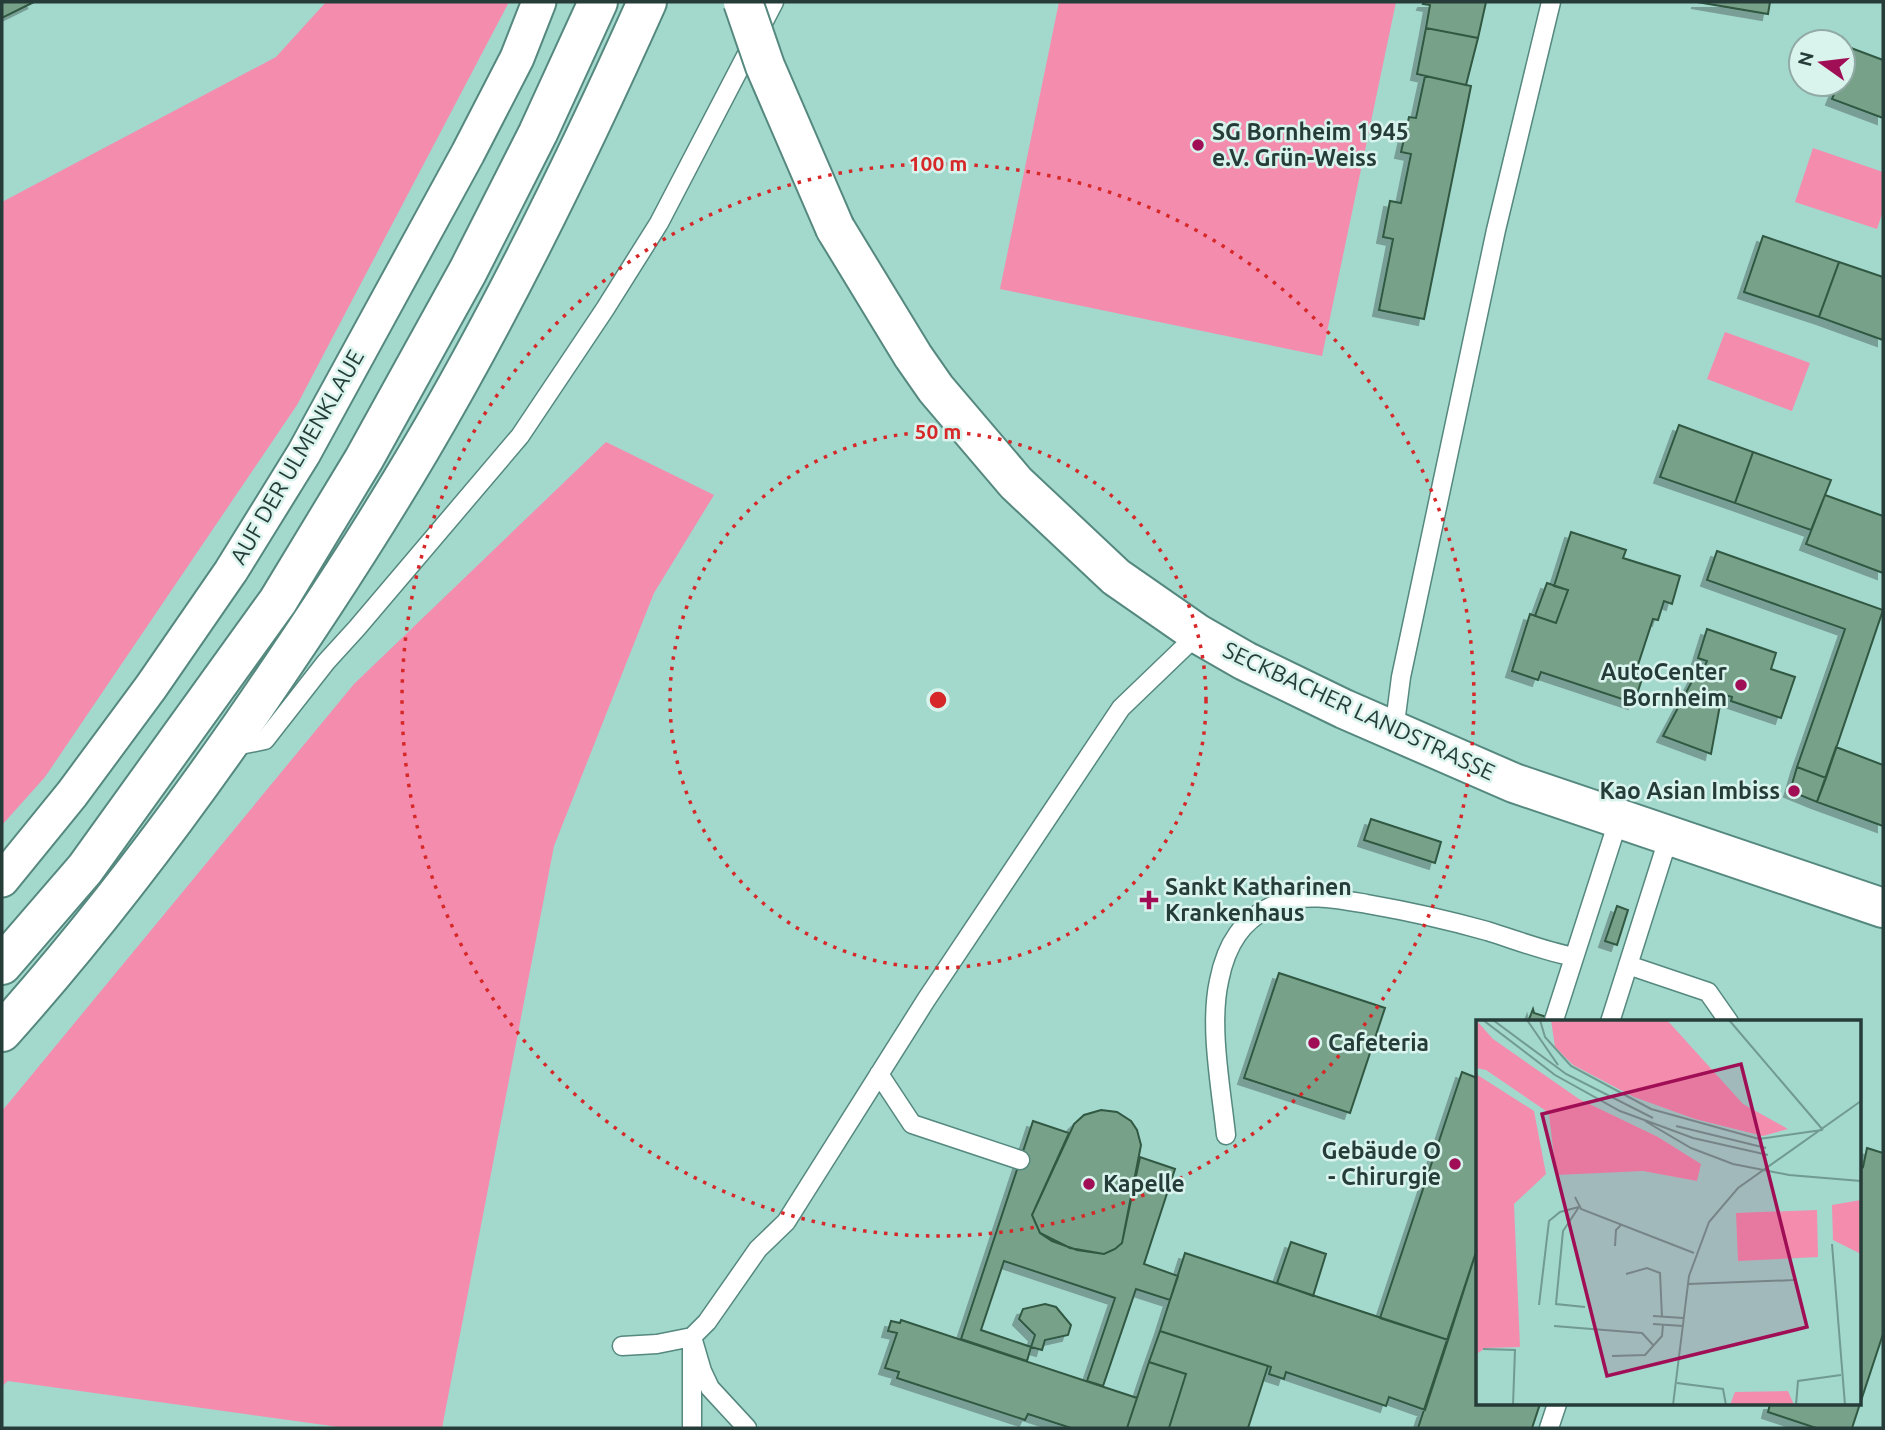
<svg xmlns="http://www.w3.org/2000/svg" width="1885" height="1430" viewBox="0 0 1885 1430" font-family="Ubuntu,sans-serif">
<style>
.green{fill:#f48cae}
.building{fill:#77a189;stroke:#305843;stroke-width:2;filter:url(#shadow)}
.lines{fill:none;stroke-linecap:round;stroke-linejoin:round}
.service-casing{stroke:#55887e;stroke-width:21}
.minor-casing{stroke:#55887e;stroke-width:37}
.secondary-casing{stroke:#55887e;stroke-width:42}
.motorway-casing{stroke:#55887e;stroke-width:42}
.service{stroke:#fff;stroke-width:18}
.minor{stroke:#fff;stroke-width:33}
.secondary{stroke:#fff;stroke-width:38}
.motorway{stroke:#fff;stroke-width:38}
.secondary-bridge-casing{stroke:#55887e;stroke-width:42;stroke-linecap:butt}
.secondary-bridge{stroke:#fff;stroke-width:38}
.ring{fill:none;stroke:#d62828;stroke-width:3.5;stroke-dasharray:3.5 7}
.poi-dot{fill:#a00f55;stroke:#d9f3ed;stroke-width:2.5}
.labels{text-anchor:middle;stroke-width:5;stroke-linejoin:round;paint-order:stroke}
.poi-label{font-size:23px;font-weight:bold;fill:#263c38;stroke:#d9f3ed;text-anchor:start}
.street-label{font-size:23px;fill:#263c38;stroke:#d9f3ed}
.inset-road{fill:none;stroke:#719a91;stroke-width:2}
.view{fill:#a00f55;fill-opacity:0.15;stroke:#a00f55;stroke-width:3.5}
.inset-edge{fill:none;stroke:#263c38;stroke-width:3.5}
.centre{fill:#d62828;stroke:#d9f3ed;stroke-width:3.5}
.ring-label{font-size:21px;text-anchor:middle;font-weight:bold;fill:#d62828;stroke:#d9f3ed;stroke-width:5;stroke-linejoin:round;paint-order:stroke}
</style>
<defs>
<filter id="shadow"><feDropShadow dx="-6" dy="6" stdDeviation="0" flood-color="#0004"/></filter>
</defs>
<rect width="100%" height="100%" fill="#a3d8cd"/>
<path class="green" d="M326,2H509L297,405L45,777L2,825V202L276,57Z
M1059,2H1396L1322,356L1000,289Z
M1813,148L1883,172V211L1877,229L1795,202Z
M1725,332L1810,363L1792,411L1707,379Z
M606,442L714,495L654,593L554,846L442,1428H346L8,1381L2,1386V1111L354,684Z"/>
<path class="building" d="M2,2H34L2,18Z
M1424,2H1486L1478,38L1426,28L1430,5L1423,4Z
M1697,2H1770L1768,14Z
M1426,28L1478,38L1466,85L1417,74Z
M1851,48L1883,60V118L1832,99L1838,84H1843V70Z
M1425,76L1471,86L1424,319L1379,310L1393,239L1383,237L1390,201L1401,203L1411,154L1401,152L1409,117L1416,118Z
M1763,236L1839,262L1819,317L1744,292Z
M1839,262L1883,277V340L1819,317Z
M1679,425L1753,452L1735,503L1660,477Z
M1753,452L1831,480L1811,530L1735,503Z
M1825,495L1883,516V573L1806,544Z
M1571,532L1626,550L1623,558L1680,576L1672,604L1664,601L1658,620L1653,619L1635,674L1643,676L1634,703L1541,672L1538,680L1512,671L1530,614L1556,623L1568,590L1554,586Z
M1717,551L1883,610L1826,778L1797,767L1845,629L1707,580Z
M1547,583L1568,590L1556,623L1535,616Z
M1707,629L1776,653L1771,669L1795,677L1781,718L1731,701L1732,697L1722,694L1711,754L1663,736L1699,668L1703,669L1707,661L1698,658Z
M1836,747L1883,765V826L1817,802Z
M1797,767L1826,778L1817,802L1790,791Z
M1371,819L1441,842L1435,863L1364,840Z
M1617,906L1628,910L1617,945L1605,941Z
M1279,973L1385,1008L1350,1113L1244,1078Z
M1533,1009L1534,1013L1562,1022H1528Z
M1462,1072L1477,1078V1249L1448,1340L1380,1318Z
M1101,1110L1117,1112L1131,1121L1137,1130L1141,1145L1122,1243L1115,1249L1104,1254L1077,1250L1052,1241L1040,1233L1032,1215L1074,1124L1084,1115Z
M1033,1121L1069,1133L1032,1215L1040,1233L1070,1248L1104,1254L1115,1249L1122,1243L1140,1157L1175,1169L1144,1264L1178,1276L1170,1300L1136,1289L1103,1386L1087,1381L1115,1298L1004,1261L981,1330L1031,1347L1027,1361L961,1339Z
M1867,1148L1883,1153V1334L1852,1428H1816L1768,1412L1770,1404H1859V1165L1863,1167Z
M1291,1242L1326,1254L1313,1296L1277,1283Z
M1477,1249V1404H1540L1532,1428H1418Z
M1185,1253L1448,1340L1425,1410L1389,1397L1386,1406L1286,1372L1284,1379L1269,1374L1271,1367L1268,1366L1160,1331Z
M1045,1304L1056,1307L1071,1325L1068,1335L1045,1340L1042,1350L1031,1347L1035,1335L1019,1319L1023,1309Z
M901,1320L1137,1398L1127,1428H1071L1028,1414L1025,1420L897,1378L899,1372L885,1368L897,1333L888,1331L891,1321L900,1323Z
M1160,1331L1268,1366L1248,1428H1169L1186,1374L1149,1362Z
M1149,1362L1186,1374L1169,1428H1127Z"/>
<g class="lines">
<g class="service-casing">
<path id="service" d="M1394,731L1401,677L1496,230L1551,2
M230,747L265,740L326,662L357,628L520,436L605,309L659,223L774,2
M1628,965L1708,992L1729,1022
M1554,1020L1619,818
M1610,1022L1669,836
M879,1074L912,1124L1020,1160
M1226,1135C1221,1088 1209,1026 1219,981C1226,945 1242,918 1277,904C1305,892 1338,899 1367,904C1407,911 1448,920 1487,931C1516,940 1544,951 1574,957
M622,1346L657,1344L692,1337L707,1322L758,1249L786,1222L926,1000L1121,708L1198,634
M692,1428V1337L702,1371L710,1388L747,1428
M1549,1428L1557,1404"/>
</g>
<g class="minor-casing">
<path id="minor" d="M2,880L72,794L151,687L231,571L304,453L468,153L517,58L539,2"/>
</g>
<g class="secondary-casing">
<path id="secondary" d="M835,228L913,356L936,389L1016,483L1116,577L1198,634L1245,661L1344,709L1514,783L1883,908"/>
</g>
<g class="motorway-casing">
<path id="motorway" d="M2,965L85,869L278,601L364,459L468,271L538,133L598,2
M2,1032C88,936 166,834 240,728C303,637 364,545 420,450C505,306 579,154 647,2"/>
</g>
<use href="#service" class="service"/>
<use href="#minor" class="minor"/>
<use href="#secondary" class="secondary"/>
<use href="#motorway" class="motorway"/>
<g class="secondary-bridge-casing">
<path id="secondary-bridge" d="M743,2L765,66L835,228"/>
</g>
<use href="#secondary-bridge" class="secondary-bridge"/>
</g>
<g class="ring">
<circle cx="938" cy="700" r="268"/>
<circle cx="938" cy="700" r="536"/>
</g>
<g class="poi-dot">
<circle cx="1198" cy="145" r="7"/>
<circle cx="1741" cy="685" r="7"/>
<circle cx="1794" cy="791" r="7"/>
<path d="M1145.5 889.5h7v7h7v7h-7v7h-7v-7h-7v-7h7z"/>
<circle cx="1314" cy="1043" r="7"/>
<circle cx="1455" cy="1164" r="7"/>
<circle cx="1089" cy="1184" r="7"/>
</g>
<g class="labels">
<g class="poi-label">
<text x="1212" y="140">SG Bornheim 1945<tspan x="1212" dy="26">e.V. Grün-Weiss</tspan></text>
<text x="1727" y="680" text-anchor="end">AutoCenter<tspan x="1727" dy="26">Bornheim</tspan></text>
<text x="1780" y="799" text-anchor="end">Kao Asian Imbiss</text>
<text x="1165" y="895">Sankt Katharinen<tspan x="1165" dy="26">Krankenhaus</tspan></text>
<text x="1328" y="1051">Cafeteria</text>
<text x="1441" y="1159" text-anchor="end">Gebäude O<tspan x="1441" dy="26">- Chirurgie</tspan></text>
<text x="1103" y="1192">Kapelle</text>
</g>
<g class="street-label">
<text transform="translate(297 457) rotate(-60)" y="8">AUF DER ULMENKLAUE</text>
<text transform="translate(1359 711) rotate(25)" y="8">SECKBACHER LANDSTRASSE</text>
</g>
</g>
<g transform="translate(1476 1020)">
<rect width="385" height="385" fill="#a3d8cd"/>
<path d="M0,0L17,19L103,79L182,117L225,144L221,161L167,151L80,155L73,93L10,50L0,48ZM75,0H191L267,84L312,109L287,116L219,99L158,77L97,45L79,27ZM0,54L58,91L70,154L38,184L44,327L10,328L0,334ZM385,180V234L357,220L356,185ZM341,190L342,237L262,241L260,193ZM312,371L318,385H254L259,372Z" fill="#f48cae"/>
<path class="inset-road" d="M7,0L79,55L144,91L217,118L292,135M17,0L90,54L177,98M51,0L82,45M64,0L69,17L95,46L175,89L283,119L346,110M253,0L347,110M169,101L215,128L257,144L313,155L385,161M200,106L290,128M99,177L105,189L218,233M356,224L369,385M139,226L140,210L146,204M150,254L171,248L184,253L186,297M212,264L319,260M63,285L73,201L84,192L103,187L87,211L80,284L109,287M177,296L207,298M177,304L207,306M78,306L166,313L178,326M7,329L39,330L37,385M136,336L169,335L186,316L187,304M201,363L247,369L250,385M197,385L213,256L233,202L262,168L385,81M320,385L322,361L365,355"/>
<path class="view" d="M265,44L331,307L131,356L66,94Z"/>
<rect width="385" height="385" class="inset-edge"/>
</g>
<circle cx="938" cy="700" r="10" class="centre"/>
<g class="ring-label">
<text x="938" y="171">100 m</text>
<text x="938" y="439">50 m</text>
</g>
<rect width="1885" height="1430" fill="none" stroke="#263c38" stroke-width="7"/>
<g transform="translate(1822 63) rotate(284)"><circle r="33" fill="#d9f3ed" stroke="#91aaa5" stroke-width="2"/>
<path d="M0-5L12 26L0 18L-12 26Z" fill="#a00f55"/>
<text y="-10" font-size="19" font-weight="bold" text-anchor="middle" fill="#263c38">N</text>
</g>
</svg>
